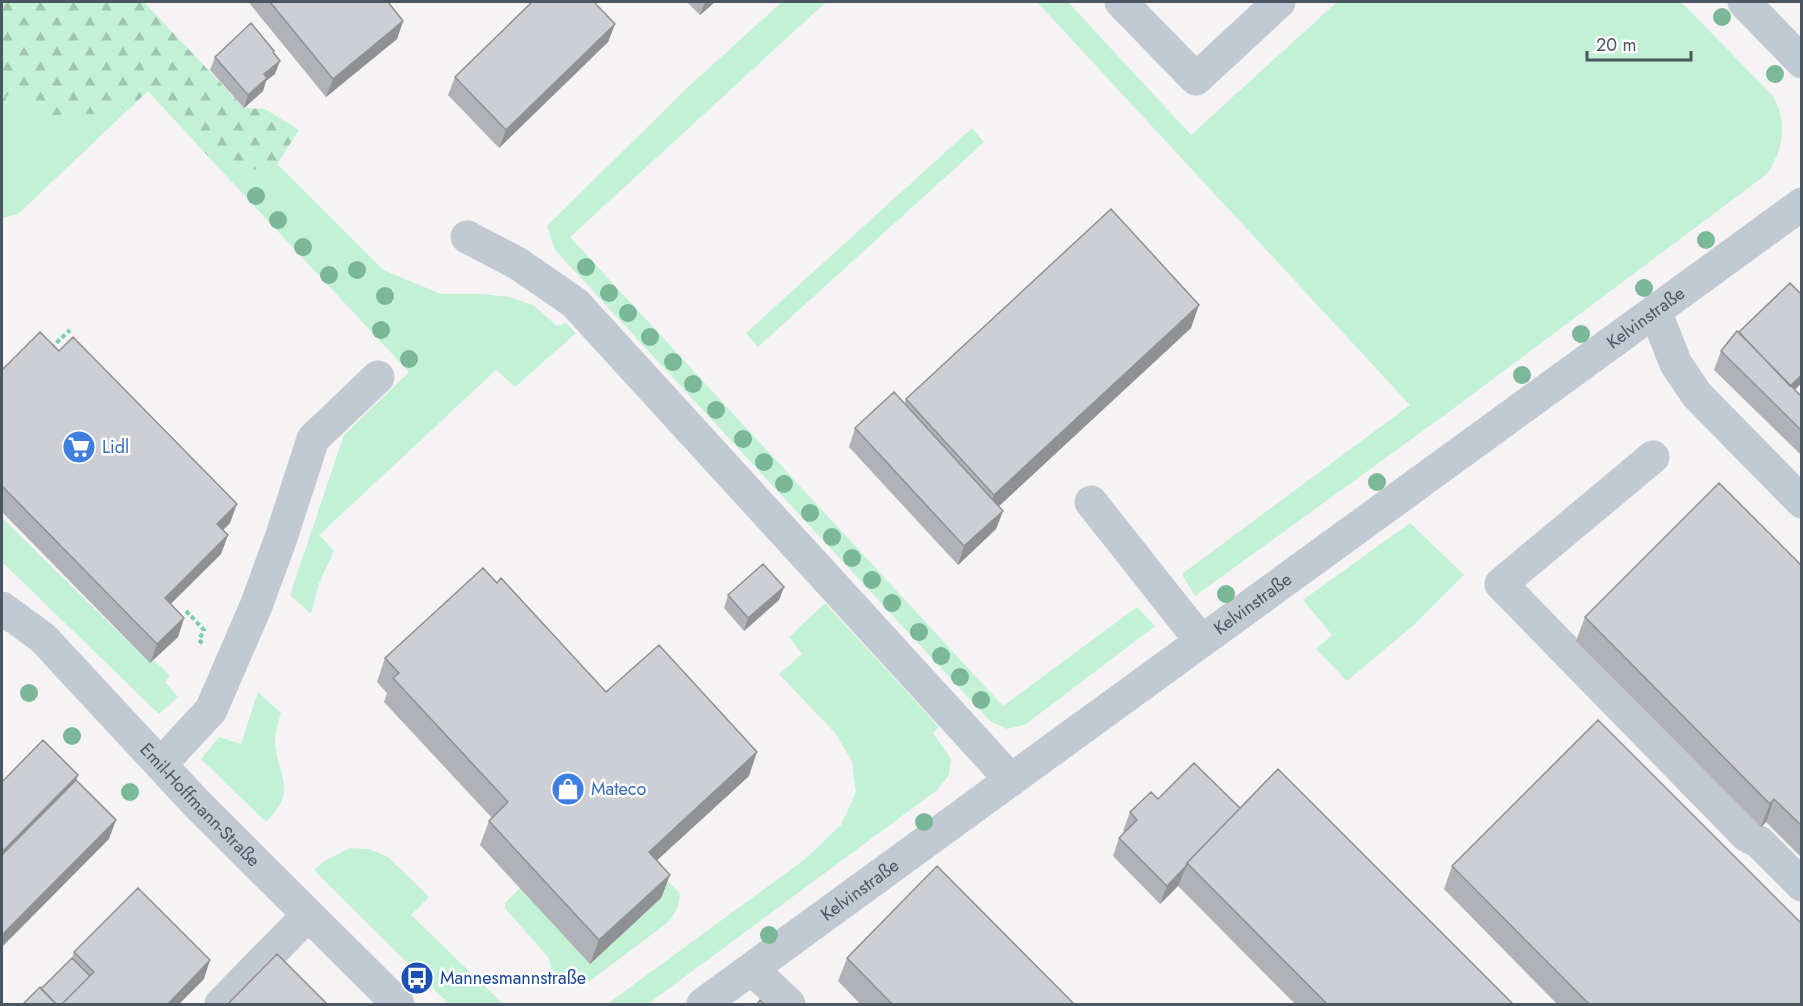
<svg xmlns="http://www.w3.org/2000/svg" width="1803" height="1006" viewBox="0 0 1803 1006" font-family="Jost,sans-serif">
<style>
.green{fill:#c3f1d5}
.forest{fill:url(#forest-firs)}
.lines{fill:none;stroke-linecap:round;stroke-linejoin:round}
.path{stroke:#7ad0a6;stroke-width:4;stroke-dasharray:4.5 3;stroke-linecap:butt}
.minor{stroke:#c1cad2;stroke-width:33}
.tree{fill:#7bb799}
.wall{fill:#b0b2b7}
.shaded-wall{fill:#909195}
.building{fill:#cdcfd5;stroke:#909195;stroke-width:1.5}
.labels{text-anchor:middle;stroke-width:5;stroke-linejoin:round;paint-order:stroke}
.street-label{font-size:18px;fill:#4a5661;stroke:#fff}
.shop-label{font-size:18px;fill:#366cbe;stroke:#fff;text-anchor:start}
.transit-label{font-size:18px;fill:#164399;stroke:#fff;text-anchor:start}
</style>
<defs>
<pattern id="forest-firs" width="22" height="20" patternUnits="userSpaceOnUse" patternTransform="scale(1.5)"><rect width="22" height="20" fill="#c3f1d5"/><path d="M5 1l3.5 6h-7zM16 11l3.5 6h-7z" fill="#a0c6b0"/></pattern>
</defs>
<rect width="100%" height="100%" fill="#f5f3f3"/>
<path class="green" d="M782,2H826L570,237L1003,706L1137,607L1155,626L1026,724L1007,729L990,721L555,250L547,226L687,88Z
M1037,2H1068L1191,135L1337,2H1681L1773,96C1788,125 1784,147 1767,174L1442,417L1195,596L1182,574L1410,405Z
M14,89H24L38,104L79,114H98L132,106L18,214L2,218V113L7,108L6,97Z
M972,128L984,142L758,347L746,333Z
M237,164L253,170L277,164L383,270L441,294H481L509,297L533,305L557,326L566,323L576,333L515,387L496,370L319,535L334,551L319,583L311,614L290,595L344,435L409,372L217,166Z
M2,518L150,663L154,660L170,676L165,682L178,697L159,714L2,562Z
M1410,523L1464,575L1417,622L1347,681L1316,649L1332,635L1303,600Z
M825,603L939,727L933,733L951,759L949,775L937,790L648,1004H607L804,860L841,825L856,792L852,761L835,733L779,674L802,654L789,637Z
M258,692L281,713C278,723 274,735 275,745C280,781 297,791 266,822L201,759L219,737L241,744Z
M350,848L369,849L388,857L429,897L411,915L503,1004H449L314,870L326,860Z
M667,880L680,894C679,907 675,914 667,923L590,981L579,986L570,985L560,979L552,970L549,958L505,908V903L520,888Z"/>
<path class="forest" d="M2,2H144L244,108L265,109L299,130L277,164L253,170L237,164L217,166L148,91L132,106L98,114L52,115L38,104L24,89H14L6,97L7,108L2,113Z"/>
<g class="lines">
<path class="path" d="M51,348L70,330
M186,611L204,630L199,640L203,644"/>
<g class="minor">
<path d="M1121,2L1196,79L1279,2"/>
<path d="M1744,2L1802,62"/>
<path d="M467,237L517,263L575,303L1011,780"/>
<path d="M1655,311L1676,364L1697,395L1802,502"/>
<path d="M1653,457L1501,584L1747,836L1759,842L1802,885"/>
<path d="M1091,502L1201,641"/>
<path id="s1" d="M2,608L43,638L199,806L398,1004"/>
<path d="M162,763L211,710L256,606L281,538L313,439L378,377"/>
<path d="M752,969L789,1004"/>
<path d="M221,1004L308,915"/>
<path id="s2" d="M703,1004L1802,204"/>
</g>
</g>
<g class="tree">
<circle cx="1722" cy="17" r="9"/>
<circle cx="1775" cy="74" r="9"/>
<circle cx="256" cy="196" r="9"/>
<circle cx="278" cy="220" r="9"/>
<circle cx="1706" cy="240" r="9"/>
<circle cx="303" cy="247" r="9"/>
<circle cx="586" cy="267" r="9"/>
<circle cx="357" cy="270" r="9"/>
<circle cx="329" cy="275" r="9"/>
<circle cx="1644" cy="288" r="9"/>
<circle cx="609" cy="293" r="9"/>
<circle cx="385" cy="296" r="9"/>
<circle cx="628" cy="313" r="9"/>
<circle cx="381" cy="330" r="9"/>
<circle cx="1581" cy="334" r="9"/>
<circle cx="650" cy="337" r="9"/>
<circle cx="409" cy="359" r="9"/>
<circle cx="673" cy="362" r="9"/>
<circle cx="1522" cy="375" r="9"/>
<circle cx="693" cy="384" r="9"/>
<circle cx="716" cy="410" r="9"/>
<circle cx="743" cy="439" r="9"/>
<circle cx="764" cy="462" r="9"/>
<circle cx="1377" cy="482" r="9"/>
<circle cx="784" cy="484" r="9"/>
<circle cx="810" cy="513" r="9"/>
<circle cx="832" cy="537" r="9"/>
<circle cx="852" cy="558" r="9"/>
<circle cx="872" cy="580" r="9"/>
<circle cx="1226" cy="594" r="9"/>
<circle cx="892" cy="603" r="9"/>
<circle cx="919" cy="632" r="9"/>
<circle cx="941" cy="656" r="9"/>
<circle cx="960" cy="677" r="9"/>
<circle cx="29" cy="693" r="9"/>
<circle cx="981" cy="700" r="9"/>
<circle cx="72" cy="736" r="9"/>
<circle cx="130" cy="792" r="9"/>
<circle cx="924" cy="822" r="9"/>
<circle cx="769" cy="935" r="9"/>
</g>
<path class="wall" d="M251,2H388L403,21L397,39L326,97L250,4Z
M687,2H715L700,15Z
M615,24L608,42L499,148L448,95L455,77Z
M273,53L275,74L266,81L263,91L244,108L210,70L215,57Z
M1191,328L999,506L1003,511L996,529L958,565L849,447L855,428L904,404L906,399Z
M1721,351L1794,390L1802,397V456L1714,370Z
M2,370L230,523L223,530L228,535L221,554L171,604L184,618L178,637L150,663L2,512Z
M1802,566V858L1766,822L1761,827L1576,641L1585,617Z
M497,583L606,692L749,776L657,860L670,875L661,898L590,964L480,845L489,821L492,818L384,702L387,693L377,682L385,658Z
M784,587L779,600L744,631L724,608L728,595Z
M1158,799L1240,808L1514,1005H1296L1178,886L1179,885L1160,904L1113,856L1119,838L1125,832L1123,831L1130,812Z
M1452,866L1802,1005H1558L1444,889Z
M74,952L204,979L178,1005H22L41,989L72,958Z
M847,958L1075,1005H861L838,981Z"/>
<path class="shaded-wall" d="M705,2H715L700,15Z
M403,21L397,39L326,97L333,79Z
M615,24L608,42L499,148L506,130Z
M280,61L275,74L266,81L263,91L244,108L248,95L264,74Z
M1199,305L1191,328L985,519L994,495Z
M1802,375V383L1781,403L1786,390Z
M237,504L230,523L210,543L217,524Z
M1003,511L996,529L958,565L964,546Z
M228,535L221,554L158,616L165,598Z
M784,587L779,600L744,631L748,618Z
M184,618L178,637L150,663L157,644Z
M757,752L749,776L641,875L649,852Z
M78,775L69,799L2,867V852Z
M1774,799L1766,822L1761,827L1770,804Z
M116,820L109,839L2,947V935Z
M1186,866L1179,885L1160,904L1167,886Z
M670,875L661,898L590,964L599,940Z
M210,960L204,979L178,1005H167Z"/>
<path class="building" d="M270,2H388L403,21L333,79Z
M532,2H594L615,24L506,130L455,77Z
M251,23L274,51L273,52L280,61L264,74L267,78L248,95L215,57Z
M1111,209L1199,305L994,495L906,399Z
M1790,283L1802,295V375L1790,386L1739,332Z
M1737,331L1802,397V431L1721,351Z
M40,332L59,351L73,337L237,504L217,524L228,535L165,598L184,618L157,644L2,486V370Z
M894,392L1003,511L964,546L855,428Z
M1719,483L1802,566V826L1774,799L1770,804L1585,617Z
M763,564L784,587L748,618L728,595Z
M483,568L497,583L501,578L606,692L659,645L757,752L649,852L670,875L599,940L489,821L508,802L393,678L399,673L385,658Z
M1598,720L1802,924V1005H1590L1452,866Z
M43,740L78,775L2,852V782Z
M1194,763L1240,808L1187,863L1186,866L1167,886L1119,838L1137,820L1130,812L1151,792L1158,799Z
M1278,769L1514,1005H1328L1187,863Z
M76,780L116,820L2,935V855Z
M937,866L1075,1005H893L847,958Z
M138,888L210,960L167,1005H61L94,972L74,952Z
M277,954L328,1005H227Z
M72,958L90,976L61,1005H57L41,989Z
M40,987L57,1005H22Z
M760,1000L765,1005H756Z"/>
<defs>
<g id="supermarket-disc" transform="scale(1.725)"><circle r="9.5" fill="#3f7fe0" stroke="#fff"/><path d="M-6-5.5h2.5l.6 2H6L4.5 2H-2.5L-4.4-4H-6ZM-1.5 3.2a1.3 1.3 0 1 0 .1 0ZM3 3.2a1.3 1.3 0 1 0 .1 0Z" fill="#fff"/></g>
<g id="shop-disc" transform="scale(1.725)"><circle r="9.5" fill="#3f7fe0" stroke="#fff"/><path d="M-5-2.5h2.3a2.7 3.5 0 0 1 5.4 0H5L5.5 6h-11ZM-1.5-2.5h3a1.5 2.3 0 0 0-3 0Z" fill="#fff"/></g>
<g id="bus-disc" transform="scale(1.725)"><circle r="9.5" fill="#1a4fb4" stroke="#fff"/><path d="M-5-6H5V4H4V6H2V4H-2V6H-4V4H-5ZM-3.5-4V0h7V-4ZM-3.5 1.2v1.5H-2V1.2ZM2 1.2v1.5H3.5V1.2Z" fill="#fff"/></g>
</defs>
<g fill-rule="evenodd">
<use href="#supermarket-disc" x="79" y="447"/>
<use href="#shop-disc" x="568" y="789"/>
<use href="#bus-disc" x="417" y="978"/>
</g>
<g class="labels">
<g class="street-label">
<text dy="6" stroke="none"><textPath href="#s2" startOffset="1166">Kelvinstraße</textPath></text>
<text dy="6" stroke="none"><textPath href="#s2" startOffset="680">Kelvinstraße</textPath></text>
<text dy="6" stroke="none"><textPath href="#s1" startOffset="280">Emil-Hoffmann-Straße</textPath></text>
<text dy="6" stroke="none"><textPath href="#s2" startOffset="194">Kelvinstraße</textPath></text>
</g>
<g class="shop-label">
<text x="102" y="453">Lidl</text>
<text x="591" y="795">Mateco</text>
</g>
<g class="transit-label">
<text x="440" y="984">Mannesmannstraße</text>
</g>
</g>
<rect width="1803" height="1006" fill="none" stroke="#4a5661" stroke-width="6"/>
<path d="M1587 51v9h104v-9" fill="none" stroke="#4a5661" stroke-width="3"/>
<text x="1596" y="51" font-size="18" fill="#4a5661" stroke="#ffffff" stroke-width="4.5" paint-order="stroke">20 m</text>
</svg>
